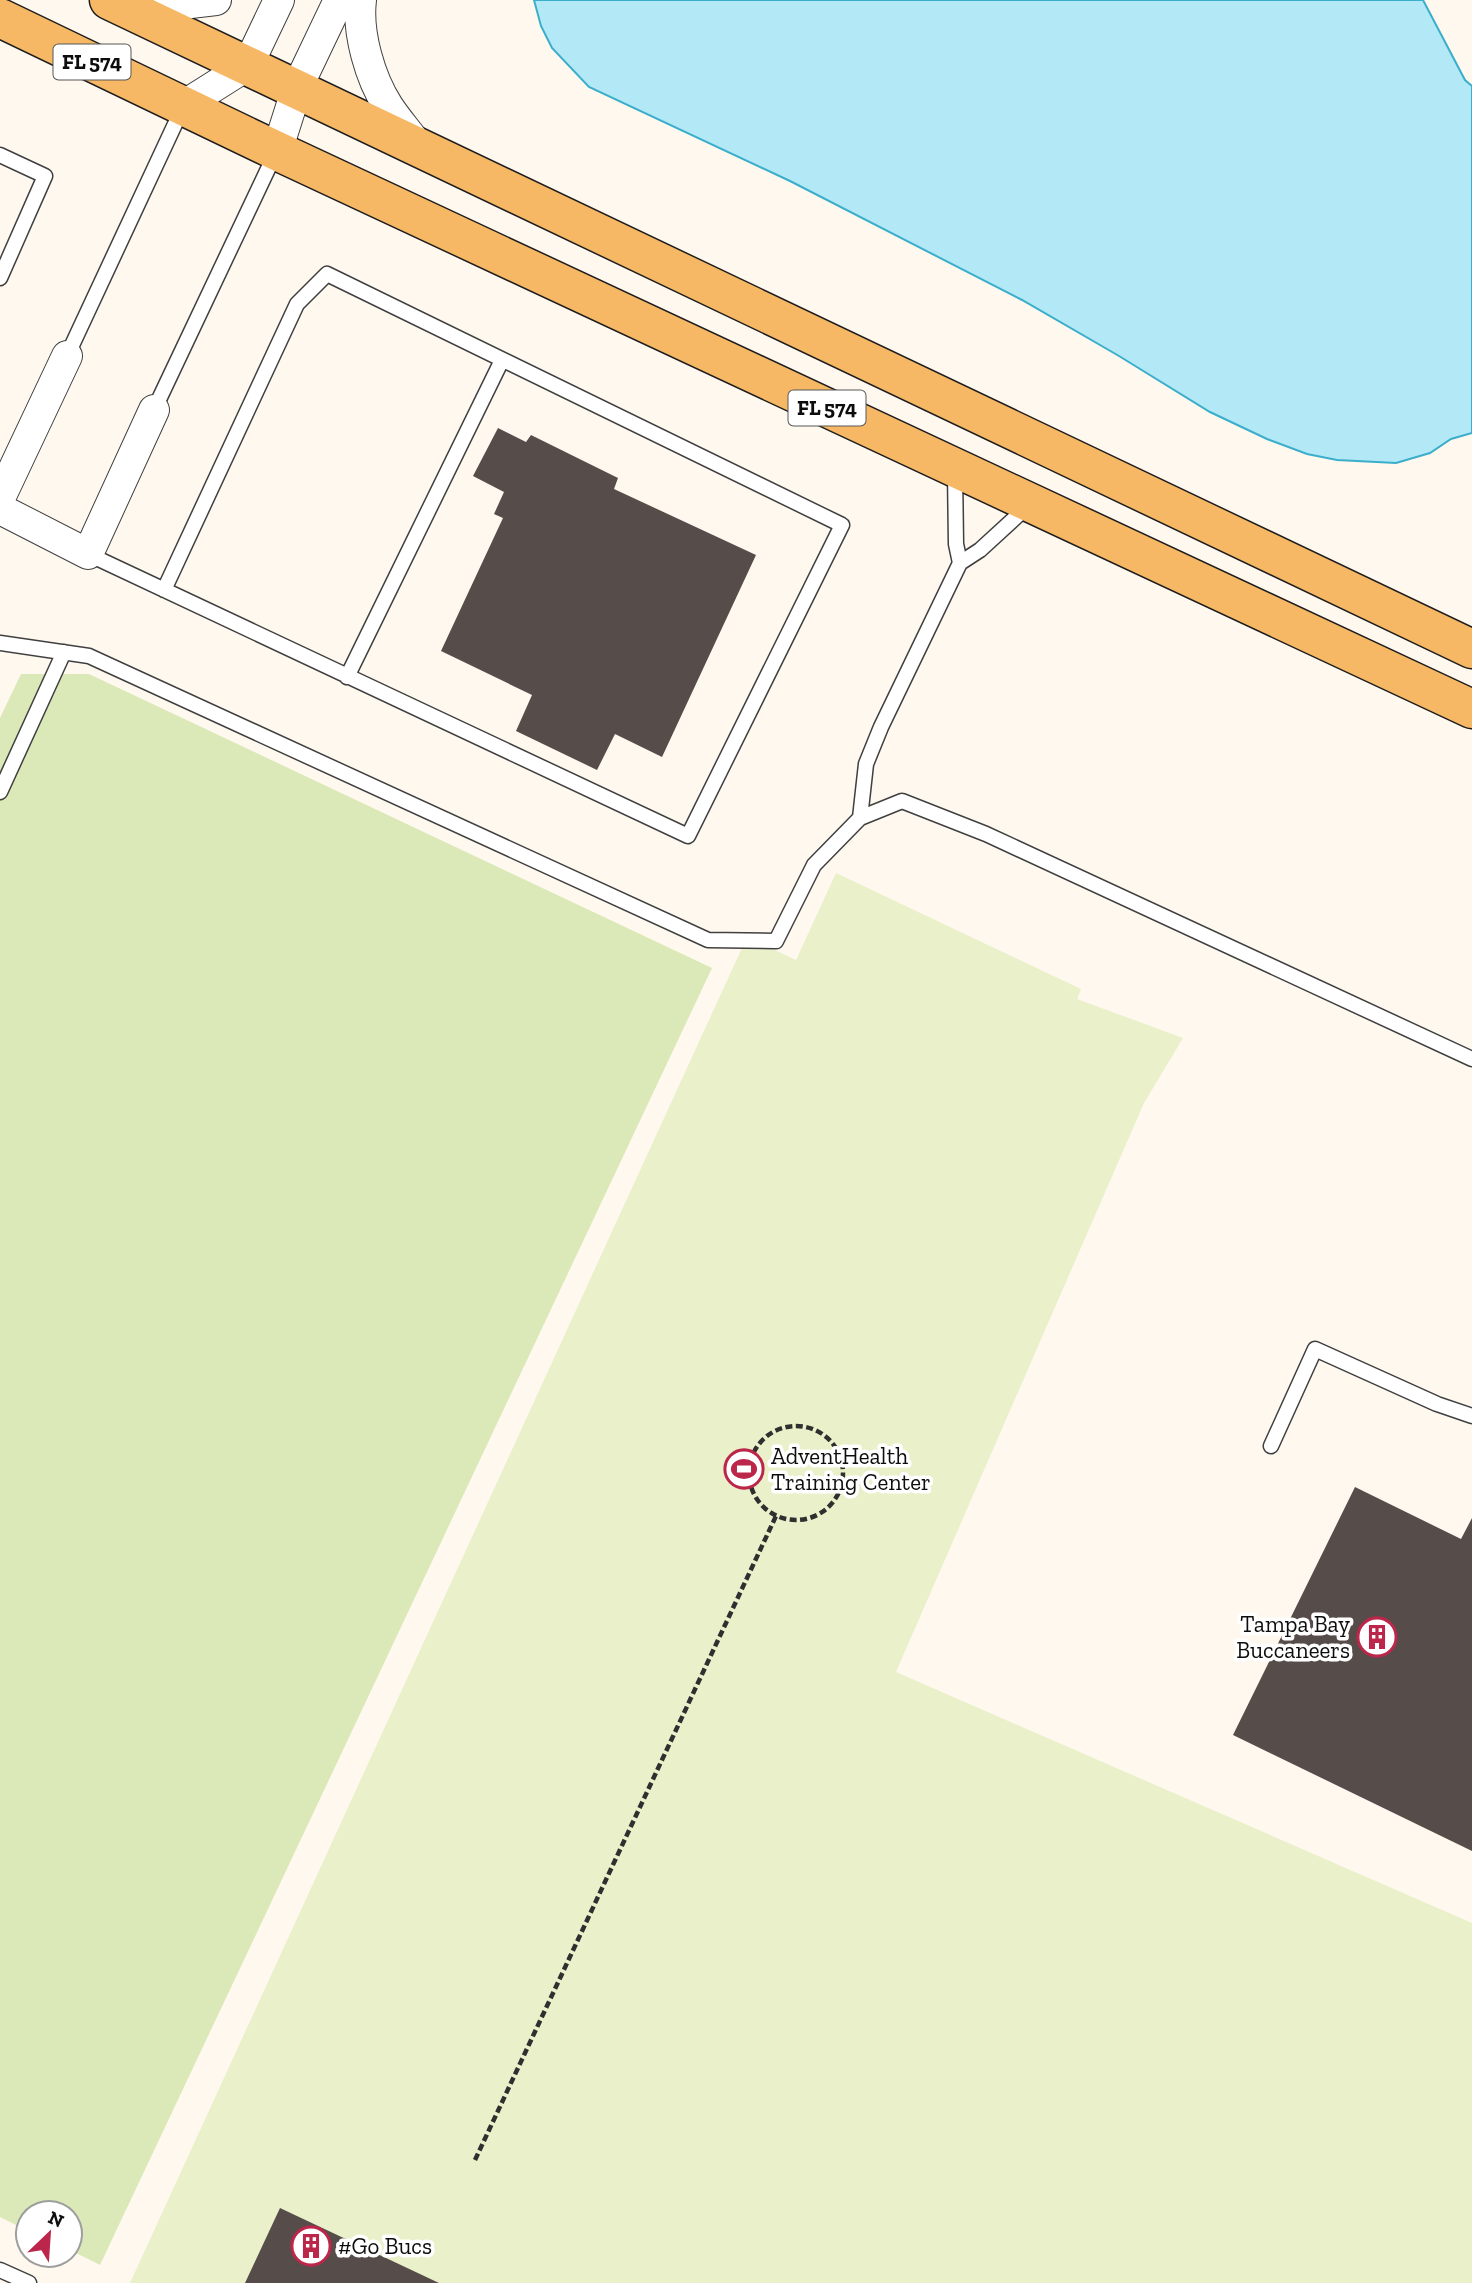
<svg xmlns="http://www.w3.org/2000/svg" width="1472" height="2283" viewBox="0 0 1472 2283" font-family="'Zilla Slab',serif">
<style>
.green{fill:#dbe9b8}
.pitch{fill:#eaf0ca}
.water{fill:#b3e9f6;stroke:#3baecc;stroke-width:2}
.building{fill:#564c4a}
.lines{fill:none;stroke-linecap:round;stroke-linejoin:round}
.service-casing{stroke:#404040;stroke-width:17}
.minor-casing{stroke:#404040;stroke-width:32}
.primary-casing{stroke:#1e1e1e;stroke-width:41}
.path{stroke:#2f2f2f;stroke-width:4.5;stroke-dasharray:7 3.5;stroke-linecap:butt}
.service{stroke:#fff;stroke-width:14}
.minor{stroke:#fff;stroke-width:30}
.primary{stroke:#f7b866;stroke-width:38}
.labels{text-anchor:middle;stroke-width:7;stroke-linejoin:round;paint-order:stroke}
.shield{fill:#fff;stroke:#565656;stroke-width:2}
.shield-label{font-size:21px;font-weight:bold;fill:#0d0d0d}
.poi-label{font-size:23px;fill:#0d0d0d;stroke:#fff;text-anchor:start}
</style>
<rect width="100%" height="100%" fill="#fff8ee"/>
<path class="green" d="M21,674H89L712,968L100,2265L70,2250V2213H28V2231L0,2217V718Z"/>
<path class="pitch" d="M836,873L1081,989L1077,999L1183,1038L1144,1103L896,1672L1472,1923V2283H130L747,937L796,960Z"/>
<path class="water" d="M534,0H1423L1465,80L1472,86V433L1451,439L1430,453L1396,463L1337,460L1307,454L1267,439L1210,412L1119,356L1022,300L790,181L589,87L552,48L541,26Z"/>
<path class="building" d="M498,428L526,442L531,435L618,478L614,489L756,555L662,757L615,734L597,770L516,731L532,695L441,651L503,518L494,514L504,492L473,476Z
M1355,1487L1461,1539L1472,1518V1851L1233,1735Z
M280,2208L439,2283H245Z"/>
<g class="lines">
<g class="service-casing">
<path id="service" d="M0,155L45,176L0,278
M67,356L183,107
M154,410L276,152
M955,472L956,544L960,563L980,550L1028,506
M88,554C287,649 487,743 688,836L842,525L327,274L297,304L164,590
M0,643L89,656L708,940L776,941L814,865L860,818L902,801L986,834L1472,1059
M347,677L502,360
M0,792L64,652
M860,818L866,764L881,727L960,563
M1271,1446L1315,1349L1437,1404L1472,1416
M0,2270L29,2283"/>
</g>
<g class="minor-casing">
<path id="minor" d="M361,0C357,33 370,78 388,106C397,120 408,132 418,146
M131,10L216,0
M183,106L248,65L279,0
M277,151L297,88L339,0
M0,498L67,356
M0,509L88,554L154,410"/>
</g>
<g class="primary-casing">
<path id="primary" d="M109,0L1472,649
M0,18L277,151L1472,709"/>
</g>
<path class="path" d="M749 1473a47 47 0 1 1 94 0a47 47 0 1 1-94 0Z
M475,2160L776,1516"/>
<use href="#service" class="service"/>
<use href="#minor" class="minor"/>
<use href="#primary" class="primary"/>
</g>
<defs>
<g id="stadium-ring" transform="scale(2.0125)"><circle r="9.5" fill="#fff" stroke="#bc264a" stroke-width="1.5"/><path d="M0-5a6.5 5 0 1 0 0 10a6.5 5 0 1 0 0-10ZM-3.5-1.8h7v3.6h-7Z" fill="#bc264a"/></g>
<g id="building-ring" transform="scale(2.0125)"><circle r="9.5" fill="#fff" stroke="#bc264a" stroke-width="1.5"/><path d="M-4-6H4V6H1V3H-1V6H-4ZM-2.5-4.3h1.7v1.8h-1.7ZM.8-4.3h1.7v1.8H.8ZM-2.5-1h1.7V.8h-1.7ZM.8-1h1.7V.8H.8Z" fill="#bc264a"/></g>
</defs>
<g fill-rule="evenodd">
<use href="#stadium-ring" x="744" y="1469"/>
<use href="#building-ring" x="1377" y="1637"/>
<use href="#building-ring" x="311" y="2246"/>
</g>
<g class="labels">
<g class="shield">
<rect x="53.5" y="44.5" width="77" height="35" rx="5"/>
<rect x="788.5" y="390.5" width="77" height="35" rx="5"/>
</g>
<g class="shield-label">
<text x="92" y="69">FL 574</text>
<text x="827" y="415">FL 574</text>
</g>
<g class="poi-label">
<text x="771" y="1464">AdventHealth<tspan x="771" dy="26">Training Center</tspan></text>
<text x="1350" y="1632" text-anchor="end">Tampa Bay<tspan x="1350" dy="26">Buccaneers</tspan></text>
<text x="338" y="2254">#Go Bucs</text>
</g>
</g>
<g transform="translate(49 2234) rotate(25)"><circle r="33" fill="#ffffff" stroke="#9e9e9e" stroke-width="2"/>
<path d="M0-5L12 26L0 18L-12 26Z" fill="#bc264a"/>
<text y="-10" font-size="19" font-weight="bold" text-anchor="middle" fill="#0d0d0d">N</text>
</g>
</svg>
